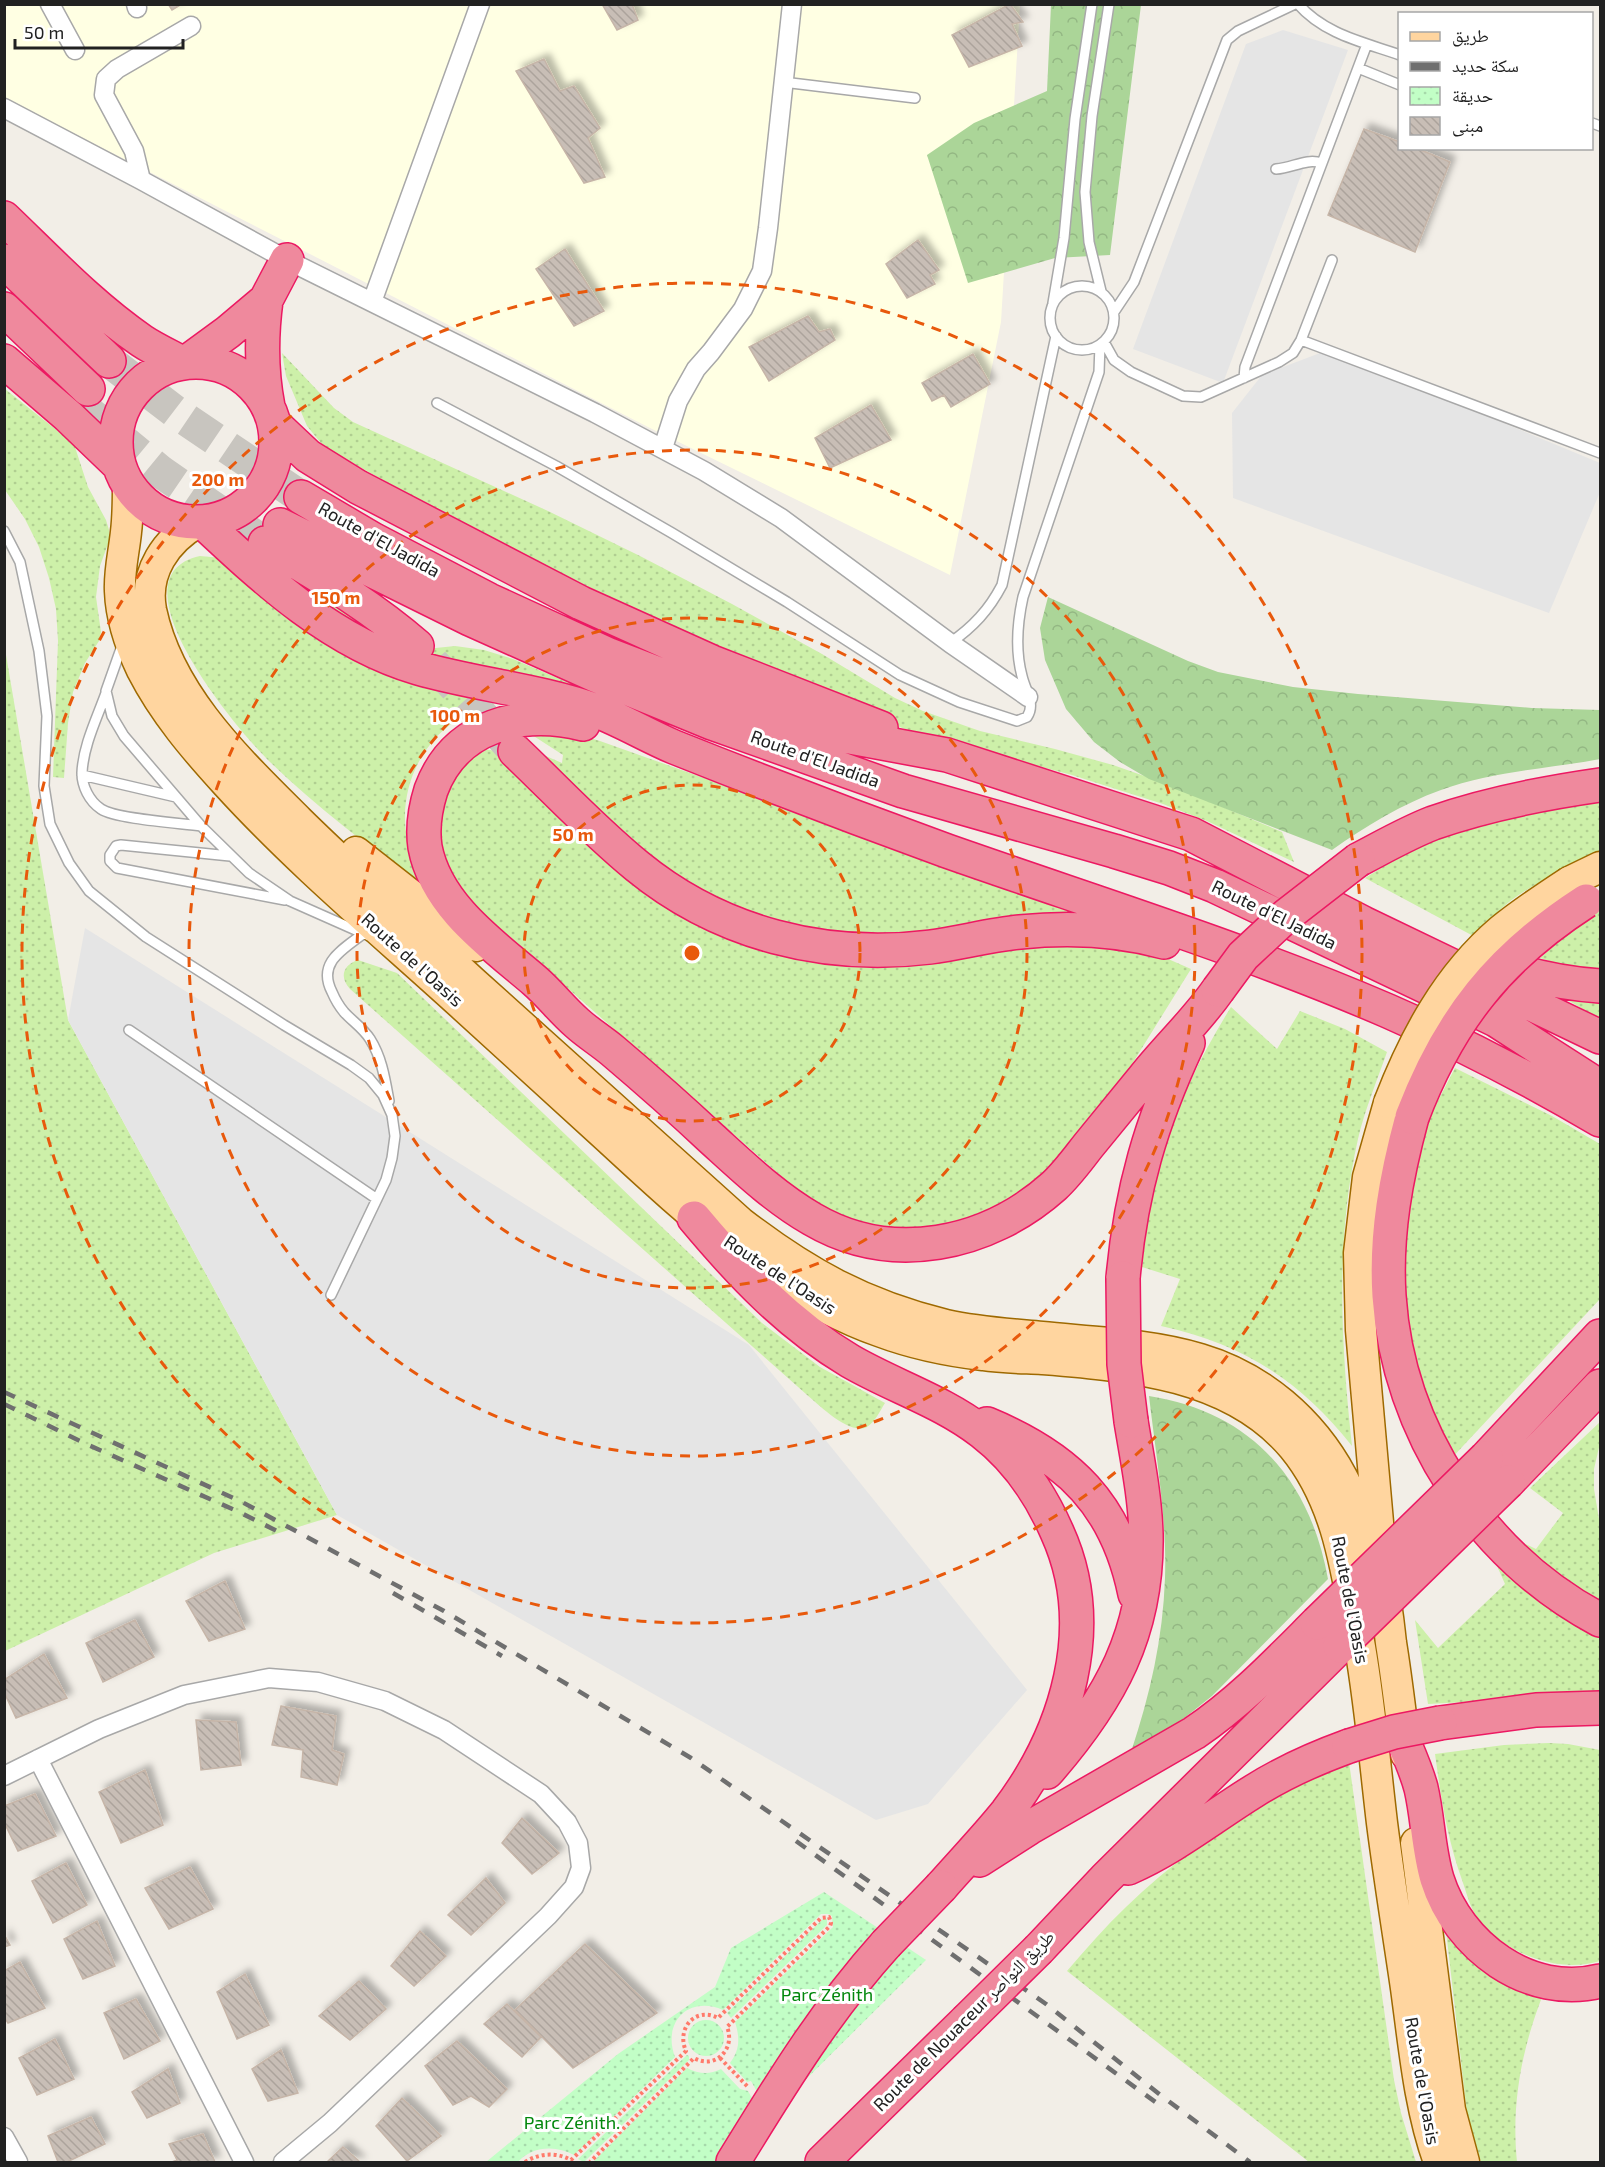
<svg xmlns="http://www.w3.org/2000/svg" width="1605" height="2167" viewBox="0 0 1605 2167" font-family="'Exo 2','Noto Naskh Arabic',sans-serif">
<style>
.education{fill:#ffffe3}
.grass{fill:url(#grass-dots)}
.forest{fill:url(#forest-crowns)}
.park{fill:url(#park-dots)}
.parking{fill:#e5e5e5}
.building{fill:url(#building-back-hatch);stroke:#c6b5a8;stroke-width:1.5;filter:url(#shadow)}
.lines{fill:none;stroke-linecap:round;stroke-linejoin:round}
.highway-tunnel{stroke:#c8c5bf;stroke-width:33;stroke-dasharray:33 16;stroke-linecap:butt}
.lane-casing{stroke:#a8a8a8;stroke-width:12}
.street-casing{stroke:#a8a8a8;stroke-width:21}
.primary-casing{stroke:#9e6900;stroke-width:33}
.highway-casing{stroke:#ec1962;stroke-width:36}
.path{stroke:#ff7a6b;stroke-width:4;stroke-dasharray:3 3;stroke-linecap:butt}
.lane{stroke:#fff;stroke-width:9}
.street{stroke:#fff;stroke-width:18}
.primary{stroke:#ffd59f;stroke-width:30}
.highway{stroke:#ef899d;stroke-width:33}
.rail{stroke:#6f6f6f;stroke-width:4.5;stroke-dasharray:12 12;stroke-linecap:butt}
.primary-bridge-casing{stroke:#9e6900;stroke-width:33;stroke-linecap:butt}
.highway-bridge-casing{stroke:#ec1962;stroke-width:36;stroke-linecap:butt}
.primary-bridge{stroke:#ffd59f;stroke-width:30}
.highway-bridge{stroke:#ef899d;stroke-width:33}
.ring{fill:none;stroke:#e8590c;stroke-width:3;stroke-dasharray:10 8}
.labels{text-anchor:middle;stroke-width:6;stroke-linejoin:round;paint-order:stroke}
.street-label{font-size:18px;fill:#212121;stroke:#fff}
.park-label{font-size:18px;fill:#02870c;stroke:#fff}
.centre{fill:#e8590c;stroke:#fff;stroke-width:3}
.ring-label{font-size:18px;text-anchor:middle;font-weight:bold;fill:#e8590c;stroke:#fff;stroke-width:6;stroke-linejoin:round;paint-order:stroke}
</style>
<defs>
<pattern id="grass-dots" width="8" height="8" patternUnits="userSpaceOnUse" patternTransform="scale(1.5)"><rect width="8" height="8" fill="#cdf0a9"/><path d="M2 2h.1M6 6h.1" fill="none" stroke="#b0ce91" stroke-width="1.8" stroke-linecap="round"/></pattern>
<pattern id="forest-crowns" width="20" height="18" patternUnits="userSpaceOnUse" patternTransform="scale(1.5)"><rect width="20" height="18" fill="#abd598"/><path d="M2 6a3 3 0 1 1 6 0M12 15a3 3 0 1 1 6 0" fill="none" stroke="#93b783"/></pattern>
<pattern id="park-dots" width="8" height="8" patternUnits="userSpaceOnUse" patternTransform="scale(1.5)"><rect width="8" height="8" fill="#c2fec6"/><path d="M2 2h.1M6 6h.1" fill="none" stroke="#a6d9aa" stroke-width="1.8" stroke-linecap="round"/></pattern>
<pattern id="building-back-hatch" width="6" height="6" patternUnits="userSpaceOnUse" patternTransform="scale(1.5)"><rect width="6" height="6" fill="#c8beb6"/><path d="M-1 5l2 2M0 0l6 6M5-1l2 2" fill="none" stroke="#aca39c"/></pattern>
<filter id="shadow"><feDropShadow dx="5.5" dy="-5.5" stdDeviation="3" flood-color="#0004"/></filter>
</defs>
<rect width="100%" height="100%" fill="#f2eee7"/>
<path class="education" d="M5,5H1020L1001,322L950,575L648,427L5,98Z"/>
<path class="grass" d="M282,353L334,408L353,422L548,511L640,556L732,604L822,654L895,698L923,711L980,731L1055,749L1113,765L1170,785L1282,832L1294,862L1207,821L1163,804L1072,775L921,735L876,718L642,613L538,562L434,508L325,448L307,426L286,376Z
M5,389L64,436L75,447L88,487L106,520L109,530V541L100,566L96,597L101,632L99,641L85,663L73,692L68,723L64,778L53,777L58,641L56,609L49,578L39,547L25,519L5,490Z
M200,556L222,558L501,701C490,705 478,708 467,714C420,738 396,793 408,843C411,856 419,870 425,882L418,886C369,845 316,807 270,762C239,732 107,576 200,556Z
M286,568L426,649L455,646L484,650L513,659L597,695L404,656L278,575Z
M4,643L68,1020L337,1515L214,1553L5,1651Z
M529,733L583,736L600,741L1083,913L856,939L739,914L655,863L532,750L562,763L563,755Z
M480,748L495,751L767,951L819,962L878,965L940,962L1033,944L1065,941L1159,955L1191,969L1091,1130L1075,1149L998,1210L927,1230L879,1227L857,1221L835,1213L797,1190L481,912L456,882L440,857L436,800L441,787Z
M1600,800V854C1556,874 1502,894 1477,938L1365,878L1406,853L1466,826Z
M1600,909V970L1562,965L1540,958L1580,923Z
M358,960L397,973L762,1323L820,1367L885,1403C880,1411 875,1422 867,1427C850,1436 819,1405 806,1394L350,989C339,977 343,965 358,960Z
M1559,995L1600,998V1019Z
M1231,1007L1277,1049L1300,1011L1345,1029L1387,1052C1377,1081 1365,1109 1358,1139C1335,1240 1341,1344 1352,1446C1300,1380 1243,1344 1161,1326L1180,1279L1142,1267C1152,1167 1178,1092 1231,1007Z
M1455,1068L1552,1116L1600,1144V1299L1449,1461L1423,1398L1402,1297L1410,1176L1428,1120Z
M1600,1422V1443L1594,1469V1489L1600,1525V1610L1502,1533L1536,1549L1563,1513L1530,1488Z
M1490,1550L1600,1633V1695L1428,1704L1415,1620L1438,1648L1505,1584Z
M1549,1743L1568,1744L1600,1750V1961C1579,1967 1558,1966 1537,1959C1512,1951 1490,1936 1475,1914C1469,1904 1466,1891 1462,1880C1447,1838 1441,1797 1435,1754L1504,1745Z
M1349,1762L1394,2080L1401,2113L1416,2162H1309L1067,1971C1086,1949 1105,1927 1126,1907C1190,1844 1268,1798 1349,1762Z
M1445,1922L1544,1992C1522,2047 1511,2103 1517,2162H1481L1467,2113Z"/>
<path class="forest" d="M1051,5H1141L1110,255L1055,258L968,283L927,155L974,123L1047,91Z
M1048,597L1188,661L1218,672L1293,687L1358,694L1532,708L1600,710V759C1548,769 1492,771 1441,790C1402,804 1366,826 1332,850L1149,779L1120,762L1094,742L1066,709L1045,660L1040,628Z
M1149,1396C1251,1412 1310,1479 1328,1579L1212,1696L1173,1727L1131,1752C1150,1695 1163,1638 1165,1578C1167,1518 1156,1456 1149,1396Z"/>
<path class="park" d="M824,1892L926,1960L773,2112L767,2110L751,2081L747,2082L730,2063C740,2049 740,2038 735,2022L833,1927L832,1916L828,1914H821L723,2010C688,1995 662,2023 675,2057L574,2155C556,2145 532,2146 518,2162H486L618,2054L715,1987L731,1948Z
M823,1919H827V1925L731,2018L727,2013Z
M688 2038a18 18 0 1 1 36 0a18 18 0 1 1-36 0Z
M687,2055L689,2056V2060L584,2162L578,2159Z
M687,2068C699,2074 709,2075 721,2069L740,2089L748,2091L765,2121L723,2162H593Z"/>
<path class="parking" d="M1283,30L1348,50L1223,383L1133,349L1246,44Z
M1328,350L1600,463V492L1549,613L1233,498L1232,413L1262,375Z
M85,928L749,1345L1027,1690L928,1804L876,1820L337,1515L68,1020Z"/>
<path class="building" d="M168,4H182L172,10Z
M602,4H632L638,20L617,30Z
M1010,4L1023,22L1012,24L1022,46L969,67L952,35Z
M544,59L560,91L574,86L600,128L588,138L605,177L584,183L516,71Z
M1364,129L1400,142V148H1416L1450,162L1415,252L1328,215Z
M918,240L939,270L930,275L935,284L907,298L886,264Z
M565,249L604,311L574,326L536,269Z
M808,316L819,332L830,329L835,340L769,381L749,347Z
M973,354L990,384L951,407L944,395L932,401L922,383Z
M871,405L891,440L830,468L815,438Z
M225,1581L245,1629L209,1641L186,1601Z
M135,1620L154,1657L103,1682L86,1643Z
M44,1654L67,1698L16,1718L4,1692V1680Z
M281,1706L336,1716L332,1750L344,1754L337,1785L301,1777L303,1750L272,1745Z
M196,1720L236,1722L241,1765L201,1770Z
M145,1770L163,1825L121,1843L99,1792Z
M35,1794L56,1836L18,1851L4,1822V1806Z
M522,1818L559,1853L532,1874L502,1843Z
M66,1863L87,1905L53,1923L32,1881Z
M190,1867L213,1909L169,1929L145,1888Z
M486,1878L505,1903L471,1935L448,1915Z
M97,1921L115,1966L83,1979L64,1939Z
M420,1931L446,1956L414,1986L391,1966Z
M4,1934L10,1945L4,1947Z
M585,1944L657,2013L573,2068L515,2010Z
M20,1962L45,2008L8,2023L4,2017V1971Z
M245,1974L269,2025L237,2039L217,1992Z
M359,1981L386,2009L350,2040L319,2016Z
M136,1999L160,2041L124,2059L104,2013Z
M507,2004L541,2037L522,2057L484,2024Z
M55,2039L74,2079L37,2095L19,2058Z
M457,2041L507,2089L489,2107L471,2096L453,2105L425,2066Z
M281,2050L298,2093L268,2101L252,2069Z
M168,2069L180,2103L147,2118L132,2092Z
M402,2098L441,2136L407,2161L376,2126Z
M91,2117L105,2144L67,2162H58L48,2136Z
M203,2134L215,2162H172L177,2160L169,2144Z
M343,2147L360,2162H327Z"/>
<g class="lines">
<path class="highway-tunnel" d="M109,361L178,414L301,497
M76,402L161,472L265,543
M433,663L512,748"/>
<g class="lane-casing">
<path id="lane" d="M1298,4C1324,34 1363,42 1400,55
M1358,68L1400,85
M783,82L915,98
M1592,123L1600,126
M1276,169C1293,168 1305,158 1322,163
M1050 318a32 32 0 1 1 64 0a32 32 0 1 1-64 0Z
M1101,291L1089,242L1085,192L1092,116L1109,4
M1053,303L1064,238L1075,119L1092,4
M1114,312L1134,282L1227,40L1238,31L1295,4
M1301,340L1600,453
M1104,342L1114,360L1131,372L1183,396L1201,397L1279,362L1293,353L1301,340L1332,260
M1244,378L1245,367L1367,44
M437,403L556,466L672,533L787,602L900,675L959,702L1017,721L1027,717C1036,704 1025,690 1022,676C1015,650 1017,624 1023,597L1099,372L1100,345
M4,531L20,562L39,651L47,716L44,786L50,824L69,863L89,891L146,937L284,1025L351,1065L369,1078L383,1095L392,1115L395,1136L392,1158L386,1180L331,1295
M123,643L106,691L112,716L124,736L201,826L249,873L290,901L369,936
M950,643C973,627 989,610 1002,585L1056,336
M106,693C97,718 83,746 82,773C82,786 89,801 101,809C116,819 179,823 201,826
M82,775L176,797
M230,856L121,845L116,846L110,855V861L117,868L285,900
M363,934C342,950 317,963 332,992C335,999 339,1006 344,1012C352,1021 363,1028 370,1039C382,1058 385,1079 389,1101
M129,1030L377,1199"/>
</g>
<g class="street-casing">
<path id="street" d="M50,4L75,50
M136,4L137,8
M4,108L141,180L287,260L595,413L704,471L781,518L950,643L1028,697
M141,180L134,151L104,95L106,79L117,69L191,26
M372,302L480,4
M663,448L678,401L696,369L711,352L743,309L762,271L768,228L792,4
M38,1759L244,2162
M4,1776L99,1729L184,1695L269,1678L318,1682L385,1701L444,1730L541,1794L567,1822L578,1843L581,1868L574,1887L548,1916L330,2123L283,2162
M4,2137L18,2162"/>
</g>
<g class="primary-casing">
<path id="primary" d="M128,484C128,500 128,516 126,532C124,552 119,571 120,591C121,619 130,645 142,670C164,713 195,749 227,784C299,863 382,932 461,1004C510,1049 560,1094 610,1140C688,1212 777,1295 879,1331C911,1343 948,1351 983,1355C1002,1358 1022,1358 1042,1359C1129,1366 1232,1374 1293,1447C1340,1504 1347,1576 1360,1647C1370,1705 1375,1764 1382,1823C1389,1878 1398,1933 1406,1988C1414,2046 1419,2107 1439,2162
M198,522C166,540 144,572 151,610C169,696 239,761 299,821C356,877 415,929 473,982C562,1062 651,1142 740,1222C806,1273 864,1305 946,1325C977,1332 1010,1334 1042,1337C1093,1342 1151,1344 1200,1359C1261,1377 1312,1421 1342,1477C1352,1495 1358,1516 1364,1535C1371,1555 1379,1575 1384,1595C1388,1611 1389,1627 1391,1643C1397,1680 1401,1717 1406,1754
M356,852L476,946
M1569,882L1600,867
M1380,1545L1361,1330L1359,1253L1368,1177L1389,1103
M1416,1843L1450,2110L1464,2162"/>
</g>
<g class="highway-casing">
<path id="highway" d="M4,218C48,260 91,306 142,341C154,349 169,356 182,363
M4,261L109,361
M266,300C261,337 261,371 268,407
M4,309L88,389
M4,361L68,416L119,465
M187,362L228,332L266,300L287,260
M116 442a80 80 0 1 1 160 0a80 80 0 1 1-160 0Z
M274,424L308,456L358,487L581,603L712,662L881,728
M301,497L374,540L489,600L609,655L726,700L823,732L947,755L1191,834L1363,923L1600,1037
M203,522C266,581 333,643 418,668C477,685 539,690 597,711C623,721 648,736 674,747C764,783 856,818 947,851C1095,903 1244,949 1388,1011C1461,1043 1532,1080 1600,1120
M280,525L470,619L595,675L712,723L903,791L1114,851L1169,868L1215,886L1496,1020L1600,1087
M265,543C318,575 370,605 417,646
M583,724C522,709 455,725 431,790C425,809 422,827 425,847C436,906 493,945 535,981C550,994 562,1010 577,1023C588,1033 601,1041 613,1051C646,1079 679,1108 711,1138C743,1167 774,1197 812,1219C892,1266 988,1245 1054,1186C1067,1174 1077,1160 1088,1146C1106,1124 1124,1102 1142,1080C1166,1049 1195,1023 1218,990
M515,751C555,789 594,831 637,866C720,934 825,960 930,947C960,943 990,935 1020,932C1068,927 1117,929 1164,942
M1358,860C1383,847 1407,833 1433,823C1487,804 1544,793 1600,785
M1479,958C1519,974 1558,983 1600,986
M1412,1117C1396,1176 1385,1235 1389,1296C1398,1431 1481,1557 1600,1620
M694,1218C740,1273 788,1324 850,1361C893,1386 942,1401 982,1432C1016,1458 1040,1493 1057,1532C1100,1626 1067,1733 1007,1812C986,1838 963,1862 941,1887
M1123,1278C1131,1190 1151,1122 1188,1043
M987,1424C1069,1458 1117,1505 1135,1594
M1486,1458L1600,1336
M1508,1482L1600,1386
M1440,1723L1536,1710L1600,1708
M1405,1745C1411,1759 1417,1773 1421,1788C1428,1818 1428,1849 1437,1879C1458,1946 1529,1999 1600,1981
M1047,1772C1110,1700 1148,1632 1146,1534C1145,1496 1137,1458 1131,1421
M979,1860L1029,1828L1194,1733C1240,1702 1278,1662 1317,1623
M1128,1868C1174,1848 1212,1817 1254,1791C1284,1772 1316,1758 1349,1746
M1039,1949L1105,1879L1340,1646
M733,2162C781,2084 824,2013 886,1944
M822,2162L966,2021"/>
</g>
<path class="path" d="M720,2058L748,2087
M525,2162C540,2153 556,2152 571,2160L686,2051C676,2029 695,2006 718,2018L821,1918L829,1917L831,1923L830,1926L727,2027C736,2049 715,2070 694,2058L590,2162"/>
<use href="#lane" class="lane"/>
<use href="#street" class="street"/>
<use href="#primary" class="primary"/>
<use href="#highway" class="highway"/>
<path class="rail" d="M4,1392L242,1502L444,1611L691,1758L1046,2004L1163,2097L1250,2162
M4,1404L84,1443L239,1512L285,1535
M393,1593L502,1656
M796,1841L1165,2109"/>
<g class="primary-bridge-casing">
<path id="primary-bridge" d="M1389,1103C1414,1038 1447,976 1501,930C1523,912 1546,897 1569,882"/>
</g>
<g class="highway-bridge-casing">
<path id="highway-bridge" d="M1218,990L1243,956L1287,915L1358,860
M1412,1117C1449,1020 1499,957 1586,901
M1123,1278L1124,1364L1131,1421
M1317,1623L1486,1458
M1340,1646L1508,1482
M1349,1746L1394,1732L1440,1723
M886,1944L941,1887
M966,2021L1039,1949"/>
</g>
<use href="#primary-bridge" class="primary-bridge"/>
<use href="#highway-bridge" class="highway-bridge"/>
</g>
<g class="ring">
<circle cx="692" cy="953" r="168"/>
<circle cx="692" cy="953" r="335"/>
<circle cx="692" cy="953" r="503"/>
<circle cx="692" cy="953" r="670"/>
</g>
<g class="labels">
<g class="street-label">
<text transform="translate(379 540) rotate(29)" y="6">Route d'El Jadida</text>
<text transform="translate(815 759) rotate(20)" y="6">Route d'El Jadida</text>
<text transform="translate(1274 915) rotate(26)" y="6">Route d'El Jadida</text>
<text transform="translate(412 960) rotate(42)" y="6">Route de l'Oasis</text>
<text transform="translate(780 1275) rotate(33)" y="6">Route de l'Oasis</text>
<text transform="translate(1350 1600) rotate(79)" y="6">Route de l'Oasis</text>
<text transform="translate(964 2021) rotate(-45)" y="6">Route de Nouaceur طريق النواصر</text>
<text transform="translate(1422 2081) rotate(80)" y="6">Route de l'Oasis</text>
</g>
<g class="park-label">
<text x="827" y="2001">Parc Zénith</text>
<text x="572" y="2129">Parc Zénith.</text>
</g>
</g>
<circle cx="692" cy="953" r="9" class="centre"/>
<g class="ring-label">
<text x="218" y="486">200 m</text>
<text x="336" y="604">150 m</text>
<text x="455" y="722">100 m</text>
<text x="573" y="841">50 m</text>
</g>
<rect width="1605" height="2167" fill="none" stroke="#212121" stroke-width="12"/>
<rect x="1398" y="12" width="195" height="138" fill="#ffffff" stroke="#a6a6a6" stroke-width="1.5"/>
<rect x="1410" y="32" width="30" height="9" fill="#ffd59f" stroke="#a6a6a6" stroke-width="1.5"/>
<text x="1452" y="42" font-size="18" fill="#212121">طريق</text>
<rect x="1410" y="62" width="30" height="9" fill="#6f6f6f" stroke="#a6a6a6" stroke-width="1.5"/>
<text x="1452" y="72" font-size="18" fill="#212121">سكة حديد</text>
<rect x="1410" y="87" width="30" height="18" fill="url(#park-dots)" stroke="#a6a6a6" stroke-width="1.5"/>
<text x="1452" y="102" font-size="18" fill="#212121">حديقة</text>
<rect x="1410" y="117" width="30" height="18" fill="url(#building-back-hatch)" stroke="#a6a6a6" stroke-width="1.5"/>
<text x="1452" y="132" font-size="18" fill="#212121">مبنى</text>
<path d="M15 39v9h168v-9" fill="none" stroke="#212121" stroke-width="3"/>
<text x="24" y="39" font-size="18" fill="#212121" stroke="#ffffff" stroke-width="4.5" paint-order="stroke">50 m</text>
</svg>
